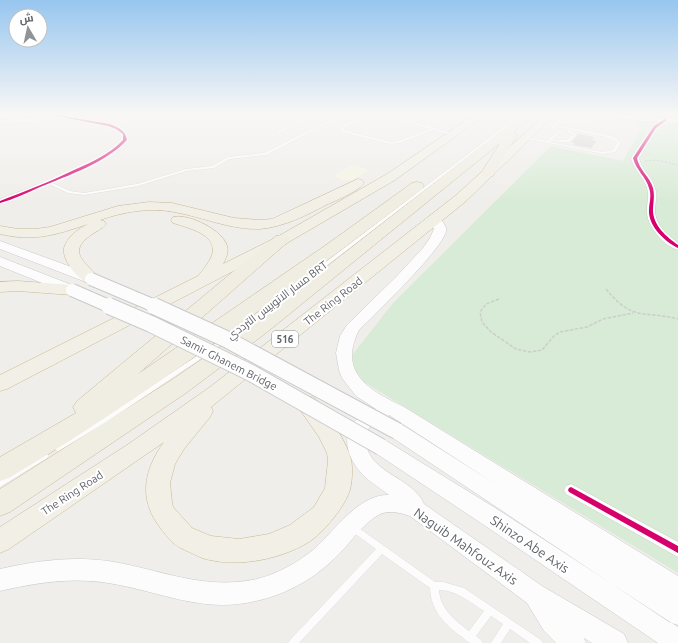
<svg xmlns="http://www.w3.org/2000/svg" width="678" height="643" viewBox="0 0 678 643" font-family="Ubuntu,Cairo,sans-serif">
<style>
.commercial{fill:#f7f3e4}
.green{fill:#d8ebd6}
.building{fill:#d6d5d3}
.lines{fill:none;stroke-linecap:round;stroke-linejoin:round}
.service-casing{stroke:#cbcccc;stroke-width:0.5}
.minor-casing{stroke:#cbcccc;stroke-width:1}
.secondary-casing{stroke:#cacacb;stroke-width:1}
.trunk-casing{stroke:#c8b996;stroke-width:1}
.motorway-casing{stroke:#c8b996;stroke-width:1}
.path-far1{stroke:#cacfcc;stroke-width:1;stroke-dasharray:2.5 1.5;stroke-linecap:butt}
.path{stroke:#cacfcc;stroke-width:1.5;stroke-dasharray:3.5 1.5;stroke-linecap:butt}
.service{fill:#fdfcfc;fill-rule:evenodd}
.minor{fill:#fdfcfc;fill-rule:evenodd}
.secondary{fill:#fdfcfc;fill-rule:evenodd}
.trunk{fill:#f2f0e6;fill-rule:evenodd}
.motorway{fill:#f0ede3;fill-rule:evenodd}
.secondary-bridge-far1-casing{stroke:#cacacb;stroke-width:14;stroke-linecap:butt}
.secondary-bridge-casing{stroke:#cacacb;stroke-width:18;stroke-linecap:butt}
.secondary-bridge-far1{stroke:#fdfcfc;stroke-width:12}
.secondary-bridge{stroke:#fdfcfc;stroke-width:16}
.cycleway-casing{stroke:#fff;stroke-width:3}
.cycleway{fill:#d6006c;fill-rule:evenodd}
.labels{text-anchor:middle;stroke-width:4;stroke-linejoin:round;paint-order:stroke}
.shield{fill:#fff;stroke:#8f9295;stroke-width:1}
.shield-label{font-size:10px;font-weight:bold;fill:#5f6368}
.street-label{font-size:11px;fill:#5f6368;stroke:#fff}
.near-street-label{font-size:13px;fill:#5f6368;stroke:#fff}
</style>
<rect width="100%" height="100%" fill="#efeeea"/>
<path class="commercial" d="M351,165L369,170L352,181L346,179L344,181L334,176Z"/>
<path class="green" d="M600,113H678V573L364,382L351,365L353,354L393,303L551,146L623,161L641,129L637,127L639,124L635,122L598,115Z"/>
<path class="building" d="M578,134L594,137L592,140L597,141L591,148L573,145L574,143L571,142Z"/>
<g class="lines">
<g class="service-casing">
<path id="service" d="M305,113H314L327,116L332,121L266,155L229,159L214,168L186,171L138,186L84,195L68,193L47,183L50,182L70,191L84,193L137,184L186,169L212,166L228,157L264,153L328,121L325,118L314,115L279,133L276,132L310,115Z
M370,113H373L345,127L344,129L347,131L391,142L398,141L430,129L387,116L394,113H396V114L392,116L428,126L423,119L404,113H408L425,117L432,127L454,134L452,135L433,130L400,143L391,144L345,133L340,129L343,125Z
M431,113H435L456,118L473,121L471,122L456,120Z
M522,113H525L239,333L105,423L60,450L58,451L56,450L55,448L56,446L101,419L235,331Z
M565,113H568L564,117L598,124L596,125L562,119L557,125L608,135L616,138L621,143L615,152L603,154L524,138L526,137L547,141L560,129H561V131L550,142L603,152L613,150L617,143L614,140L606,137L556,127L553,129L551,128L553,126L540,123L542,122L554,124Z
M567,130H569L577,134L569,142H559L558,141L560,140H567L573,134L567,132Z
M45,453L47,454L49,456L47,458L0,487V480Z
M353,525L356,526L435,582H443L464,588L541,640L543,643H530L510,629L501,643H491L503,624L491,616L476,636L481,640L483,643C479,643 473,643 470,643C466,641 463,637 459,635C443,622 431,610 430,588L382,554L299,643H288L290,640L376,549L350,530L349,528L350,526ZM439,590C456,590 470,602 484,611L469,631C455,620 440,609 439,590Z"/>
</g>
<g class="minor-casing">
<path id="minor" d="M39,113H50L111,124C120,127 127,130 128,140L120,149L89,167L0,204V199C37,185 94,167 122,140L121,135L115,129L108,127L53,117V119L51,120L0,124V120L50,116Z
M594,113H607L641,117L678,118V122H668L657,128L639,158C641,170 652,177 655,188C658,196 655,203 655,210C655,225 667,235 678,243V250C664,246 648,227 647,213C646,205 650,197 647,188C644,177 634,170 631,158L653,126L659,121H641L597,115Z
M571,484L678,542V557L566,494L564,490L566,486Z"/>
</g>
<g class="secondary-casing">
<path id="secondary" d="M435,216L439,218C442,221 447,226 446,231C443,249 375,314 359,330C337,374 371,391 404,407L678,576V625L669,622L390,436L388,431L390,426L397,424L404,426L497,485L389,415C385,423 372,422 367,431C365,434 365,439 366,443C369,466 394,474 410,487C416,492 421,497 424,504L542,586L624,634L628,643H592L584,638L586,643H556L544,631L527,603L410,516C401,513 390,510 380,514C363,523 352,541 339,554C317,577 288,594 256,601C202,614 160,591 108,583C72,577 35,583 0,591V569C35,561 72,556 108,561C160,569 203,591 257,579C277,574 297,563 313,550C334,532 358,494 389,495C380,488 370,482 362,474C339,449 342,419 376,409L356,396L342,378L339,370L336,353L340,336L347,325L396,277L423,248L430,238L434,229L429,220L431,218Z
M0,241L96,276L98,279L96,282H86L0,249Z
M0,257L77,287L79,290L77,293L72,294L67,293L0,266Z
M381,440L388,442L500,511L678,627V643H658L484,525L374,452L372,447L374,442Z"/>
</g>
<g class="trunk-casing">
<path id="trunk" d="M477,113H488L395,180L287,243L7,389L0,391V375L198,276C203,270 209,263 212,255C218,234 188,228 173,223L171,220L173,217C188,213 223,230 227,246C229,252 226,258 223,264L277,237L387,174Z
M547,113H557L465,202L211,407L213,411L210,417L184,449L175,464L170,483L172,502L173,507L192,528L211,536L239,539L269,534L290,525L314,507L325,488L328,461L327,453L319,437L296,404L300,399C304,397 309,395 314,398C324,405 350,448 351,460C353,468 352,482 350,490C344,508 324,532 309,542C281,559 241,567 210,560C202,559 194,554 187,551C174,545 171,542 162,530C138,501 143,471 164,442L9,549L0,553V527L127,445L210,387L455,196Z
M358,179L362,180L364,183C359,191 337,200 328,204C307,215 284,227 260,229C230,230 203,217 174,212C150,207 123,212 100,220L104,221L106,224C103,229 96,231 91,235C65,253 88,263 99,279L97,282C93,284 89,285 85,282C76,276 62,260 64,248C67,237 78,229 88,224C56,235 34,242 0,234V226L18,229H35L50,227L118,206L149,202L172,203L234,218L260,220L272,219Z
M18,281L72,285L78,286L80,290L78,294L72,295L18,291L0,292V282Z"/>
</g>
<g class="motorway-casing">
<path id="motorway" d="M524,113H536L514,132L517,135L493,176L488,177L483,176L481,173L500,143L266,333L186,393L10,512L0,516V489L170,381L252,325Z
M417,182L422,183L424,186L422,189C288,290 154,392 9,478L0,481V457L76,413L73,407L77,401L276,236L282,235L288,236L290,240L138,374L326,245L412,183Z"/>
</g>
<path class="path-far1" d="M645,161L657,160L678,165"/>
<path class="path" d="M606,289C633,322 642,310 678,319
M499,299L486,304L480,312L482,322L491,332L516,349L530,352L542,350L554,336L560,332L587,327L603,319L633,313"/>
<use href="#service" class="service"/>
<use href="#minor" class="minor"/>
<use href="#secondary" class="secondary"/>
<use href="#trunk" class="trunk"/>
<use href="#motorway" class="motorway"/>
<g class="secondary-bridge-far1-casing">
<path id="secondary-bridge-far1" d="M91,279L157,307
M72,290L111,307"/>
</g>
<g class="secondary-bridge-casing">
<path id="secondary-bridge" d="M109,306L151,324L251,373L381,447
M154,306L226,339L397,431"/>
</g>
<use href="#secondary-bridge-far1" class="secondary-bridge-far1"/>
<use href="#secondary-bridge" class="secondary-bridge"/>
<g class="cycleway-casing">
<path id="cycleway" d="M41,113H44L110,124C119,128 125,130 127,140C107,162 67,176 40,187C27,193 14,199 0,203V201C25,191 50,182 74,170C92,162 110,154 123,140V134L116,129L108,126Z
M665,119L667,120L656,128L637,158C639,170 650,177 653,188C655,196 653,203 653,210C653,226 667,237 678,245V248C665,242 648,226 649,210C649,203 652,196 649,188C646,177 636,170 633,158L654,126Z
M571,487L678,546V553L569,492L568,490L569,488Z"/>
</g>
<use href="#cycleway" class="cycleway"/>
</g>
<linearGradient id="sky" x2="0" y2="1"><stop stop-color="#97c6ef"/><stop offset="0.56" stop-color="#f8f7f6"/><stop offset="1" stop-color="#f8f7f6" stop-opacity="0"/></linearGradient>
<rect width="678" height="203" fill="url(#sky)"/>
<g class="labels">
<rect class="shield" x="272" y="331" width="26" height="16" rx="3"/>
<g class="shield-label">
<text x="285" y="343">516</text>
</g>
<g class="street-label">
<text transform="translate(277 300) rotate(-37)" y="4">مسار الاتوبيس الترددي BRT</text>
<text transform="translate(333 301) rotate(-38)" y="4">The Ring Road</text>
<text transform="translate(229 363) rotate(27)" y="4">Samir Ghanem Bridge</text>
<text transform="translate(72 493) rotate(-33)" y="4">The Ring Road</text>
</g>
<g class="near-street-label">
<text transform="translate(530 544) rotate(34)" y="5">Shinzo Abe Axis</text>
<text transform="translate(466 546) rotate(35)" y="5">Naguib Mahfouz Axis</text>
</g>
</g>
<g transform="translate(28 28) rotate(351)"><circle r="19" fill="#ffffff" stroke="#bfc1c3"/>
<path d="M0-3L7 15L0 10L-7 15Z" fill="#919496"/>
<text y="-6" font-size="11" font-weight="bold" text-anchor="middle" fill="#5f6368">ش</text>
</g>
</svg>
